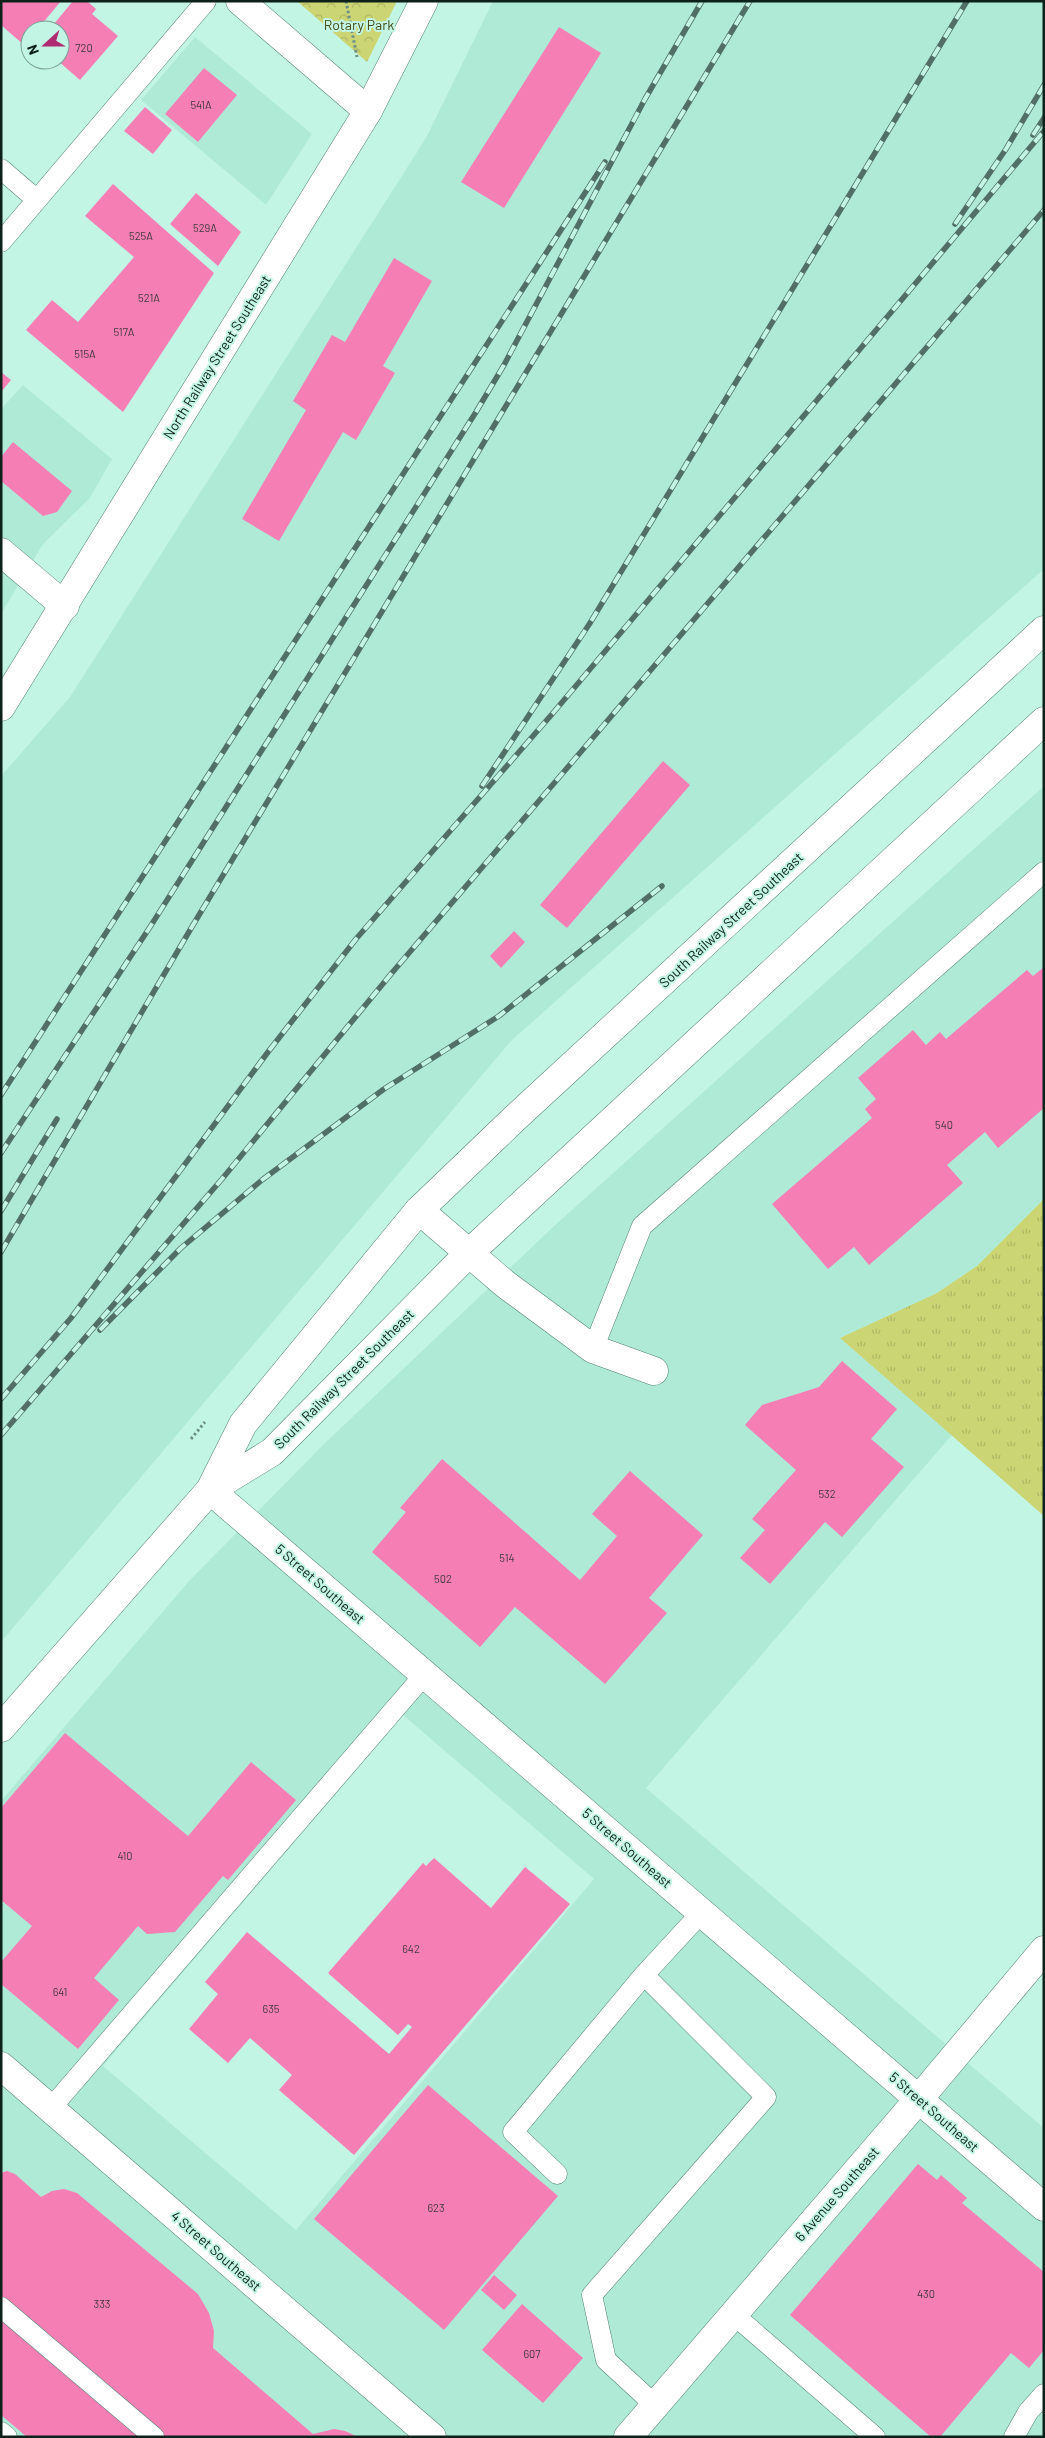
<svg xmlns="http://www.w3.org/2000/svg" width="1045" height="2438" viewBox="0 0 1045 2438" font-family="Barlow,sans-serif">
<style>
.built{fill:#afead7;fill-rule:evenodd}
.grass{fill:url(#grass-tufts)}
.park{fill:url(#park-crowns)}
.building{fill:#f57fb4}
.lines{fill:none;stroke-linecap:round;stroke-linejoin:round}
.service-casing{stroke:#548374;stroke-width:21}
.minor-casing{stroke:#548374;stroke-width:29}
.tertiary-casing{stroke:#548374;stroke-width:29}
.secondary-casing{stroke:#548374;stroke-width:29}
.path{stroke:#6d9085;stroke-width:3;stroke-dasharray:2.5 2.5;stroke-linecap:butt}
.service{stroke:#fff;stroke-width:20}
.minor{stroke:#fff;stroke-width:28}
.tertiary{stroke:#fff;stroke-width:28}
.secondary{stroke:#fff;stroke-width:28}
.rail-casing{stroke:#516f66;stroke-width:5.5}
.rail{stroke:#c3f5e5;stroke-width:4;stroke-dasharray:11;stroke-linecap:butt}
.labels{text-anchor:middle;stroke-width:4;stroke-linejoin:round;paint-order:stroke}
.number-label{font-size:11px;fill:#473840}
.park-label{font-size:14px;fill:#484c17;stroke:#c3f5e5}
.street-label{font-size:14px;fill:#0d201a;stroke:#c3f5e5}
</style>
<defs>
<pattern id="grass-tufts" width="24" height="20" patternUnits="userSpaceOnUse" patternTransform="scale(1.25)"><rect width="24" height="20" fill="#ccd573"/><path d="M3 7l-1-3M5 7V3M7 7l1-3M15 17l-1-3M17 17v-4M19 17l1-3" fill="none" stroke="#aeb763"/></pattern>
<pattern id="park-crowns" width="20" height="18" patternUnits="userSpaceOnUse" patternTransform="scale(1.25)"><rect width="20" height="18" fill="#ccd573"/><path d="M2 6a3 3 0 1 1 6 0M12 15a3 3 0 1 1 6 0" fill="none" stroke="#aeb763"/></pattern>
</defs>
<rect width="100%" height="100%" fill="#c3f5e5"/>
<path class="built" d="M493,1H1044V569L512,1040L1,1642V776L70,697L426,138Z
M195,37L312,134L266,205L141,100Z
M23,385L112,459L90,498L43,544L1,614V409Z
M1044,786V1199L977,1266L937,1293L840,1338L952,1435L646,1788L1044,2128V2437H1V1801L189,1581L325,1443L553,1227ZM403,1715L594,1879L296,2230L103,2066Z"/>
<path class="grass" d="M1044,1199V1516L840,1338L937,1293L977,1266Z"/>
<path class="park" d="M297,1H397L367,62Z"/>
<path class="building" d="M1,1H61L37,30H30V38L24,45L1,25Z
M73,1H87L96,9L92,14L118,36L80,80L57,60H60V30H49Z
M559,27L601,53L504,208L461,182Z
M204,68L237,95L198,142L165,114Z
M145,107L172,130L153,154L124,131Z
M113,184L214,273L123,412L26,330L52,300L78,322L134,257L85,216Z
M196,193L241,232L218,266L170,224Z
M394,258L432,281L383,366L395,373L356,440L343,432L279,541L242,519L306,410L293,401L332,335L345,342Z
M1,372L11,380L1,392Z
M13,442L72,491L57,512L43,516L1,481V457Z
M663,761L690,785L567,928L540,905Z
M514,931L525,942L501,968L490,956Z
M1044,967V1108L998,1148L985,1132L947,1165L963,1183L869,1265L854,1247L828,1269L772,1204L872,1118L865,1109L876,1099L858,1078L913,1030L926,1045L940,1032L946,1039L1027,970L1033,976Z
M842,1361L897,1409L871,1439L904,1467L842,1537L825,1522L770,1584L740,1558L765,1530L752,1519L796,1470L745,1425L762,1405L819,1387Z
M442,1459L580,1580L617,1536L592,1514L630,1471L703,1535L649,1598L667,1613L605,1684L515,1607L480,1647L372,1552L406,1512L400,1508Z
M65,1733L188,1836L251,1762L296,1800L228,1880L223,1876L175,1932L147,1934L138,1926L94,1978L119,2000L78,2049L1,1984V1962L32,1926L1,1900V1808Z
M434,1858L491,1908L525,1867L570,1904L354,2155L279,2090L292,2075L250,2038L228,2063L189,2029L218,1994L205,1982L247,1932L389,2054L412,2027L408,2024L398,2035L328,1973L423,1863L426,1866Z
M428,2085L558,2196L444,2330L314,2219Z
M918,2164L937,2180L941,2175L967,2198L962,2203L1044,2272V2350L1029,2368L1011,2353L940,2437H931L790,2315Z
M7,2171L15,2174L41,2197L52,2191L64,2189L77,2193L198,2294L209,2313L214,2331L213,2348L313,2434L334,2429L345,2431L358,2437H27L1,2415V2173Z
M494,2275L517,2295L504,2310L481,2290Z
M522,2304L583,2358L543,2403L482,2350Z"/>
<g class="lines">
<g class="service-casing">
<path id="service" d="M1,169L37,200
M1,242L206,1
M593,1349L642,1226L1044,872
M644,1975L766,2097L592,2295L606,2360L656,2406
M51,2108L425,1674
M557,2174L513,2132L644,1975L701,1913
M1,2307L154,2437
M733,2314L875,2437
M1,2432L7,2437
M1014,2437L1028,2412L1044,2394"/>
</g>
<g class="minor-casing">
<path id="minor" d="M240,1L368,111
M1,552L65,606
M419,1210L505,1284L593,1349L654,1371
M210,1490L1044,2207
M1,2066L432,2437
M628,2437L918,2100L1044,1950"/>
</g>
<g class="tertiary-casing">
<path id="tertiary" d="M1,707L368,111L424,1"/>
</g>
<g class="secondary-casing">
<path id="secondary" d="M210,1490L272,1452L468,1254L1044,721
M1,1728L210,1490L243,1424L419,1210L514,1119L1044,630"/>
</g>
<path class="path" d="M346,1L357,57
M191,1439L205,1422"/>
<use href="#service" class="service"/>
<use href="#minor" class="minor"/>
<use href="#tertiary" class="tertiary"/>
<use href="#secondary" class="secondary"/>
<g class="rail-casing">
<path id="rail" d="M1033,135L1044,118
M955,224L1006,149L1044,85
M482,786L590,623L967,1
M1,1095L605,162
M1,1153L150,927L476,412L504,365L645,99L702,1
M1,1211L57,1119
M1,1252L193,925L750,1
M100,1330L181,1248L262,1180L384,1089L499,1016L662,886
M1,1399L71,1318L268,1052L356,939L553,713L1044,131
M1,1435L222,1179L391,974L1044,210"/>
</g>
<use href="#rail" class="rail"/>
</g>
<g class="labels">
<g class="number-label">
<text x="84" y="52">720</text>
<text x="201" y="109">541A</text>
<text x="205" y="232">529A</text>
<text x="141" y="240">525A</text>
<text x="149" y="302">521A</text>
<text x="124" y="336">517A</text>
<text x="85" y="358">515A</text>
<text x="944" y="1129">540</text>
<text x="827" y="1498">532</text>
<text x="507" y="1562">514</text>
<text x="443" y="1583">502</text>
<text x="125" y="1860">410</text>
<text x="411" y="1953">642</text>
<text x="60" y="1996">641</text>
<text x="271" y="2013">635</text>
<text x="436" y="2212">623</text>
<text x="926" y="2298">430</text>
<text x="102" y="2308">333</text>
<text x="532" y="2358">607</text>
</g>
<g class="park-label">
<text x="359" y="30">Rotary Park</text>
</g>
<g class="street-label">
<text transform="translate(217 357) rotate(-58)" y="5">North Railway Street Southeast</text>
<text transform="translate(731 920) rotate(-43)" y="5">South Railway Street Southeast</text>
<text transform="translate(344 1379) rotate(-45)" y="5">South Railway Street Southeast</text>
<text transform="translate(320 1584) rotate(41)" y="5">5 Street Southeast</text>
<text transform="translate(627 1848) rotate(41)" y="5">5 Street Southeast</text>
<text transform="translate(934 2112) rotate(41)" y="5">5 Street Southeast</text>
<text transform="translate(837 2194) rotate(-49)" y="5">6 Avenue Southeast</text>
<text transform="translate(216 2251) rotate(41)" y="5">4 Street Southeast</text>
</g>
</g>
<rect width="1045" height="2438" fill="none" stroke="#0d201a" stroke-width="5"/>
<g transform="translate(45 45) rotate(249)"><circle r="24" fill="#c3f5e5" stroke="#7aa094"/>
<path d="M0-4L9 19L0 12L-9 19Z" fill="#b02a71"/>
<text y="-8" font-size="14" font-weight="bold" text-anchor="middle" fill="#0d201a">N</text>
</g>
</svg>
